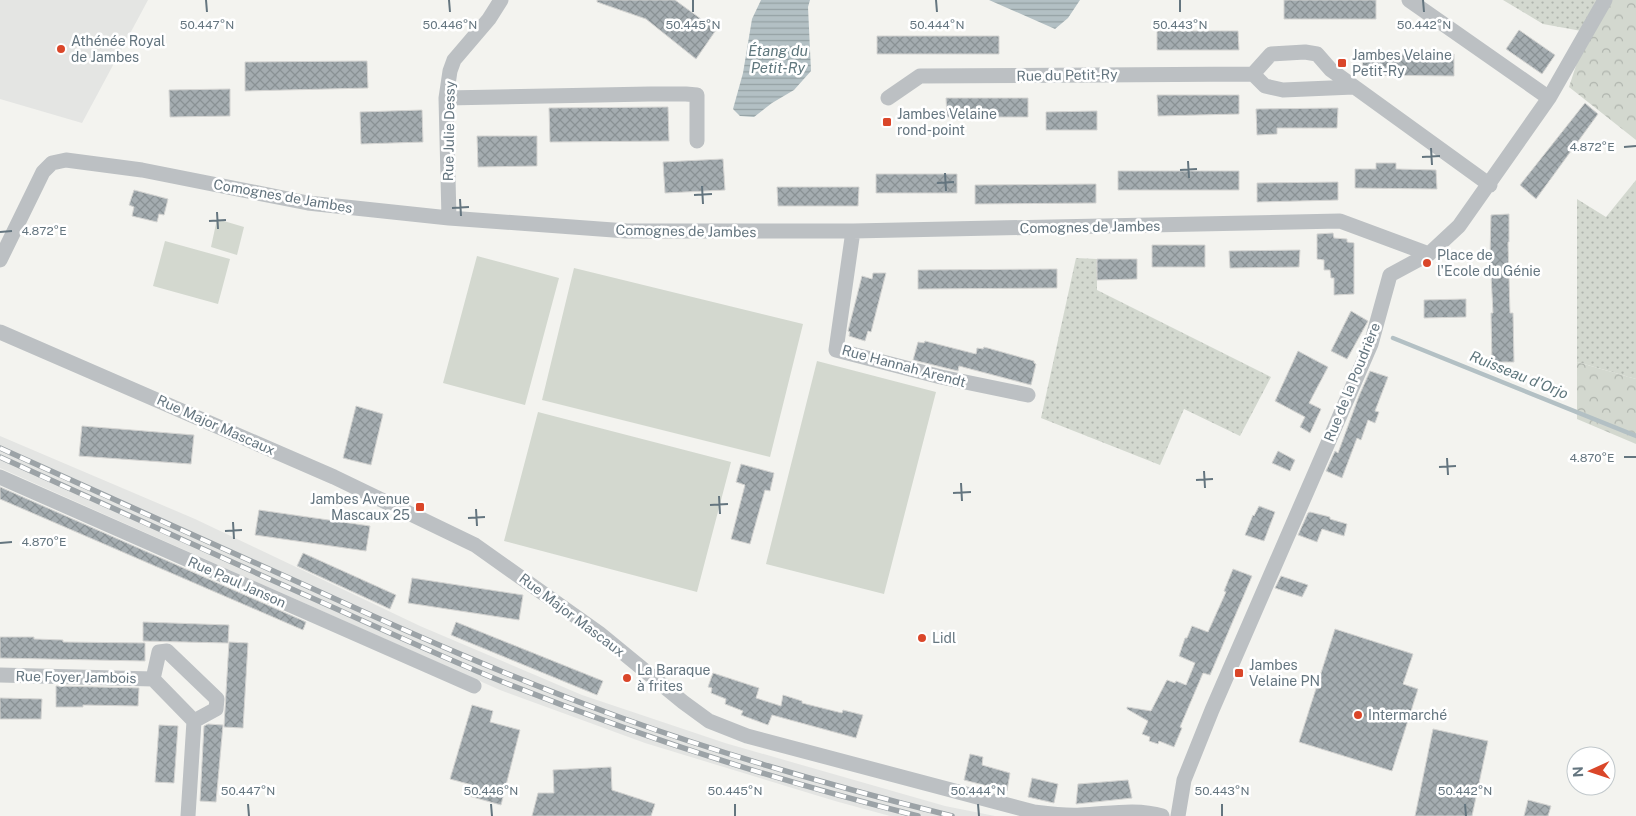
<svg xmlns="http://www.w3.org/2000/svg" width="1636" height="816" viewBox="0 0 1636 816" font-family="'Public Sans',sans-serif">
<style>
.built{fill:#e4e5e3}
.grass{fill:url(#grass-dots)}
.forest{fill:url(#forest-crowns)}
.park{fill:#d3d8cf}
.water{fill:url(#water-rules)}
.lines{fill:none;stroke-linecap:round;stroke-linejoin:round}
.stream{stroke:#b3c0c4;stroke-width:4.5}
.building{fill:url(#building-cross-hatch);stroke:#d4d4d2}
.minor{stroke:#bcc0c3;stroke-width:15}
.rail-casing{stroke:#9ca3a7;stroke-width:5.5}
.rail{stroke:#fff;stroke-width:4;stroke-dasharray:11;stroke-linecap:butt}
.ticks{fill:none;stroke:#64757f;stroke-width:2}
.poi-dot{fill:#da4629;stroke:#fff;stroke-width:2}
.labels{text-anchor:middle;stroke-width:5;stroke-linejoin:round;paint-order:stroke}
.poi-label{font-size:14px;fill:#64757f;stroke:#fff;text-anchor:start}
.street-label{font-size:14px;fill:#64757f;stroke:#fff}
.water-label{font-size:15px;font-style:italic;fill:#5f777d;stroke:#fff}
.ticks-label{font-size:12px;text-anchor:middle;fill:#64757f;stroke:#fff;stroke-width:5;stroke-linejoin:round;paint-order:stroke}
</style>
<defs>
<pattern id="grass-dots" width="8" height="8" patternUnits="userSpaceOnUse" patternTransform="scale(1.25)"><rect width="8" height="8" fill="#d3d8cf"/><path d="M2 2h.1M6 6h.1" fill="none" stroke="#afb4ad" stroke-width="1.8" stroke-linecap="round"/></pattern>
<pattern id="forest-crowns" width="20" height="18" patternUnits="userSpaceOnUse" patternTransform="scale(1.25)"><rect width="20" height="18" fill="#d3d8cf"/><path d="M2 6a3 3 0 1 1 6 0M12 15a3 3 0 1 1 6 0" fill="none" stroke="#afb4ad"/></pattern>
<pattern id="water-rules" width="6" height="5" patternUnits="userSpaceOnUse" patternTransform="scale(1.25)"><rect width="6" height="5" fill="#b3c0c4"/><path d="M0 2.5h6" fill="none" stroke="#95a1a4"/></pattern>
<pattern id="building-cross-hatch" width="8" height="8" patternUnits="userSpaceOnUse" patternTransform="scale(1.25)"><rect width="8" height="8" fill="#a4acb0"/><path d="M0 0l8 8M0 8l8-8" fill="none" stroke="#899194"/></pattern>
</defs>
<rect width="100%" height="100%" fill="#f3f3ef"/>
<path class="built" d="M0,0H148L82,123L0,99Z
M0,436L195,519L420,626L582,695L725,743L945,806L995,816H890L835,801L645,743L500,690L0,468Z"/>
<path class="grass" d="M1503,0H1605L1587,32L1543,24Z
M1636,180V379L1577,362V199L1606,217Z
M1076,258L1097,259V290L1271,377L1240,436L1184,409L1160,465L1041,418Z"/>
<path class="forest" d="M1605,0H1636V140L1569,87L1587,32Z
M1577,362L1636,379V444L1577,419Z"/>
<path class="park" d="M217,219L244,227L237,255L211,247Z
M165,241L230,259L218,304L153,286Z
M477,256L559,278L525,405L443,383Z
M574,268L803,324L770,457L542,400Z
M817,361L936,392L884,594L766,564Z
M538,412L731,462L697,592L504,541Z"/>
<path class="water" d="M761,0H810L808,7L811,71L794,90L772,103L754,117L740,116L733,109L743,73L752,19Z
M989,0H1080L1068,18L1055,29Z"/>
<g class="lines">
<path class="stream" d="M1393,338L1636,436"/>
</g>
<path class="building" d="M597,0H675L716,30L696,59L646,19L597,2Z
M1284,0H1376V19H1284Z
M1519,30L1555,55L1542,74L1506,49Z
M1157,31H1238L1239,50H1157Z
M877,36H999V54H877Z
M1362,54H1454V76L1363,75Z
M367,61L368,88L245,91V62Z
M230,89V116L170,117L169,90Z
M1157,95H1239V114L1158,116Z
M946,98H1028V117H947Z
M1585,103L1598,114L1536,199L1520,185Z
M668,107L669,141L550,142L549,108Z
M1338,108L1337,128H1277V134L1257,135L1256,109Z
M422,110L423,142L361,144L360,112Z
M1097,111V130H1046V112Z
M477,136H537V166L478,167Z
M723,159L725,190L665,193L663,162Z
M1376,163H1396V169L1436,170L1437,189L1355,188V169H1376Z
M1118,171H1239V190H1118Z
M876,174H957V193H876Z
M1338,182V200L1257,202V183Z
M1096,184V203L975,204V185Z
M777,187H859L858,206H778Z
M134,190L168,199L164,215L159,214L157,222L132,216L134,207L129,205Z
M1509,214V242H1508L1510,313H1513L1514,362H1492L1491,313H1493L1490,255L1491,215Z
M1333,233L1334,238L1347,239V242L1354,243V294L1334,295V278H1331L1330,270H1324V260L1317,259V234Z
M1152,245H1205V267H1152Z
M1300,250L1299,267L1230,268L1229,251Z
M1097,259H1137V279L1097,280Z
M1057,269V288L918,289V270Z
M873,273H886L871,332L868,331L865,341L849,336L850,332L848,331L862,276L872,279Z
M1466,299V317L1424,318V300Z
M1351,311L1368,321L1347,359L1331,351Z
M925,341L976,354L977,348L983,349L984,347L1034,361V363L1036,364L1031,385L959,366L958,371L913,360L918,342L924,343Z
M1298,351L1328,367L1309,403L1321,409L1310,433L1300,427L1305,417L1275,401Z
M1370,371L1388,377L1375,411L1379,412L1375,423L1368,420L1361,440L1357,438L1342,478L1326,471L1335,451L1338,453L1359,396Z
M356,406L383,414L371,465L343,458Z
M82,426L194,435L191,464L79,456Z
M1278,451L1295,460L1290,471L1272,463Z
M741,464L774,473L770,491L765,490L750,544L731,539L745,485L736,482Z
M0,487L306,622L303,630L0,499Z
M1259,506L1275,512L1264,541L1245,535L1253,515L1254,516Z
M259,510L370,526L366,551L255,535Z
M1310,512L1330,517V519L1347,524L1344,536L1322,529L1317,542L1298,535L1308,513Z
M303,553L396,595L390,609L297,566Z
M1233,569L1252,576L1210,675L1203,673L1180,727L1182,728L1174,747L1159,741L1158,744L1149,741L1150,737L1142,734L1148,721L1127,709V707L1151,711L1167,680L1175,683L1176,681L1186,685L1195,663L1179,656L1185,638H1187L1192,626L1208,632L1226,592L1224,591Z
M1281,576L1308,585L1302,597L1275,588Z
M412,578L523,595L519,620L408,603Z
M143,622L229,625L228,643L143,641Z
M456,622L603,681L597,695L451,635Z
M1335,629L1413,654L1403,684L1418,689L1392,771L1299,742Z
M0,637H34V639L63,640V642L145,643V661L0,658Z
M229,642L248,643L243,728L224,727Z
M713,673L759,688L756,698L781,706L783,695L802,701V703L842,713L843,710L863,715L856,738L772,715L768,725L741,715L743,711L725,704L726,699L711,693L712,688L708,687Z
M56,686L139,688L138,706L83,705V707H56Z
M0,698L42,699L41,719H0Z
M472,705L493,711L490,722L520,730L501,805L469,796L472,785L450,779Z
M208,724L223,725L216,802L200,801L204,726Z
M159,725L178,726L174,783L155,782Z
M1433,729L1488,741L1472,816H1415Z
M970,754L983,757L982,765L1010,773L1007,791L964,780Z
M611,767L612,790L655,804L651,816H532L538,793H554L553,770Z
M1032,778L1058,784L1054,803L1028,797Z
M1128,780L1132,798L1076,804L1078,784Z
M1528,800L1551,806L1548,816H1524Z"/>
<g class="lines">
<path class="minor" d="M1409,0L1549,98
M1253,74L1265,86L1283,90L1354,87
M446,98L650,94H686L697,95V141
M888,98L920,76L1253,74L1271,54L1305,52L1317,54L1331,70L1490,185
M449,218L446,98L450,71L454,60L489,19L501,0
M853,231L836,350L941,377L1028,395
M0,260L43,172L52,163L66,160L142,170L308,203L449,218L627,231H853L1340,221L1429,254
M0,332L334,477L475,545L599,633L683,702L709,721L747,736L1034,812C1050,814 1065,816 1081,815C1108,814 1136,808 1162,816
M0,477L474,686
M0,675L153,679
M188,816L194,721L153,679L159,652L167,651L217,699L216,709L194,721
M1178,816L1184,780L1212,710L1371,344L1390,275L1429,254L1459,226L1549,98L1605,0"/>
<g class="rail-casing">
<path id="rail" d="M0,448C103,495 206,541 309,587C412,634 516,680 622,718C730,757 840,788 952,816
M0,457C98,502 196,546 294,590C364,621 433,653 503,682C638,736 777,781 918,816"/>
</g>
<use href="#rail" class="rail"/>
</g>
<path class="ticks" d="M206,0L207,12M449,0L450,12M693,0V12M936,0L937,12M1180,0V12M1423,0L1424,12M1624,147L1636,146M1431,148L1432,165M1422,157L1440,156M1188,161L1189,178M1180,170L1197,169M945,173L946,191M937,183L954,182M702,186L703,204M694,195L712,194M460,199L461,216M452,208L469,207M217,212L218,229M209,221L226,220M0,232L12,231M1624,457H1636M1447,458L1448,475M1439,467L1456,466M1204,471L1205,488M1196,480L1213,479M961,483L962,501M953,493L971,492M719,496L720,514M710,505L728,504M476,509L477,526M468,518L485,517M233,522L234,539M225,531L242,530M0,543L12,542M248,804L249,816M491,804L492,816M735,804V816M978,804L979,816M1222,804V816M1465,804L1466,816"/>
<g class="poi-dot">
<circle cx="61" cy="49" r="5"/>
<rect x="1337" y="58" width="10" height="10" rx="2.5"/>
<rect x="882" y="117" width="10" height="10" rx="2.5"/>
<circle cx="1427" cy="263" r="5"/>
<rect x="415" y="502" width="10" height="10" rx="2.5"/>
<circle cx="922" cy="638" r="5"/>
<rect x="1234" y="668" width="10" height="10" rx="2.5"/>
<circle cx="627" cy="678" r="5"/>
<circle cx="1358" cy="715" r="5"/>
</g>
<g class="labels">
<g class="poi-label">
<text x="71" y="46">Athénée Royal<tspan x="71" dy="16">de Jambes</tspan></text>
<text x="1352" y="60">Jambes Velaine<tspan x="1352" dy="16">Petit-Ry</tspan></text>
<text x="897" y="119">Jambes Velaine<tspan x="897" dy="16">rond-point</tspan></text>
<text x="1437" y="260">Place de<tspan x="1437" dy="16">l'Ecole du Génie</tspan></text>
<text x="410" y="504" text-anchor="end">Jambes Avenue<tspan x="410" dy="16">Mascaux 25</tspan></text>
<text x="932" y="643">Lidl</text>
<text x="1249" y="670">Jambes<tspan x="1249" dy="16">Velaine PN</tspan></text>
<text x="637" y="675">La Baraque<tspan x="637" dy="16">à frites</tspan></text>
<text x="1368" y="720">Intermarché</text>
</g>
<g class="street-label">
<text transform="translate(1067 75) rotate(-1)" y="5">Rue du Petit-Ry</text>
<text transform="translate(449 131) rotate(-89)" y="5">Rue Julie Dessy</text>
<text transform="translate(283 196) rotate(10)" y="5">Comognes de Jambes</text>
<text transform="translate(1090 227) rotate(-1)" y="5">Comognes de Jambes</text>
<text transform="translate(686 231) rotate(1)" y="5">Comognes de Jambes</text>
<text transform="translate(904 366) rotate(15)" y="5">Rue Hannah Arendt</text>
<text transform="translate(1352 382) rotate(-68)" y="5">Rue de la Poudrière</text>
<text transform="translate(216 425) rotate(24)" y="5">Rue Major Mascaux</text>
<text transform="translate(237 582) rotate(24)" y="5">Rue Paul Janson</text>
<text transform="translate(572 615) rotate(37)" y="5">Rue Major Mascaux</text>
<text transform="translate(76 677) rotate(1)" y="5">Rue Foyer Jambois</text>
</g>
<g class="water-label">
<text x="778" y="56">Étang du<tspan x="778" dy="17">Petit-Ry</tspan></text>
<text transform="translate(1519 375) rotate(22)" y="5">Ruisseau d'Orjo</text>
</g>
</g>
<g class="ticks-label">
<text x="207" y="29">50.447°N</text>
<text x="450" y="29">50.446°N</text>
<text x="693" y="29">50.445°N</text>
<text x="937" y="29">50.444°N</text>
<text x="1180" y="29">50.443°N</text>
<text x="1424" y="29">50.442°N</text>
<text x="1592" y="151">4.872°E</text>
<text x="44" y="235">4.872°E</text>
<text x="1592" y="462">4.870°E</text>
<text x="44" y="546">4.870°E</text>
<text x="248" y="795">50.447°N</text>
<text x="491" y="795">50.446°N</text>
<text x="735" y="795">50.445°N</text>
<text x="978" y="795">50.444°N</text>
<text x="1222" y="795">50.443°N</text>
<text x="1465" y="795">50.442°N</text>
</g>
<g transform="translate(1591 771) rotate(267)"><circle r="24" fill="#ffffff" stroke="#c1c8cc"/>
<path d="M0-4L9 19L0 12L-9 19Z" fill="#da4629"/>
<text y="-8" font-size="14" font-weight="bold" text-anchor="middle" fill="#64757f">N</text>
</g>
</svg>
